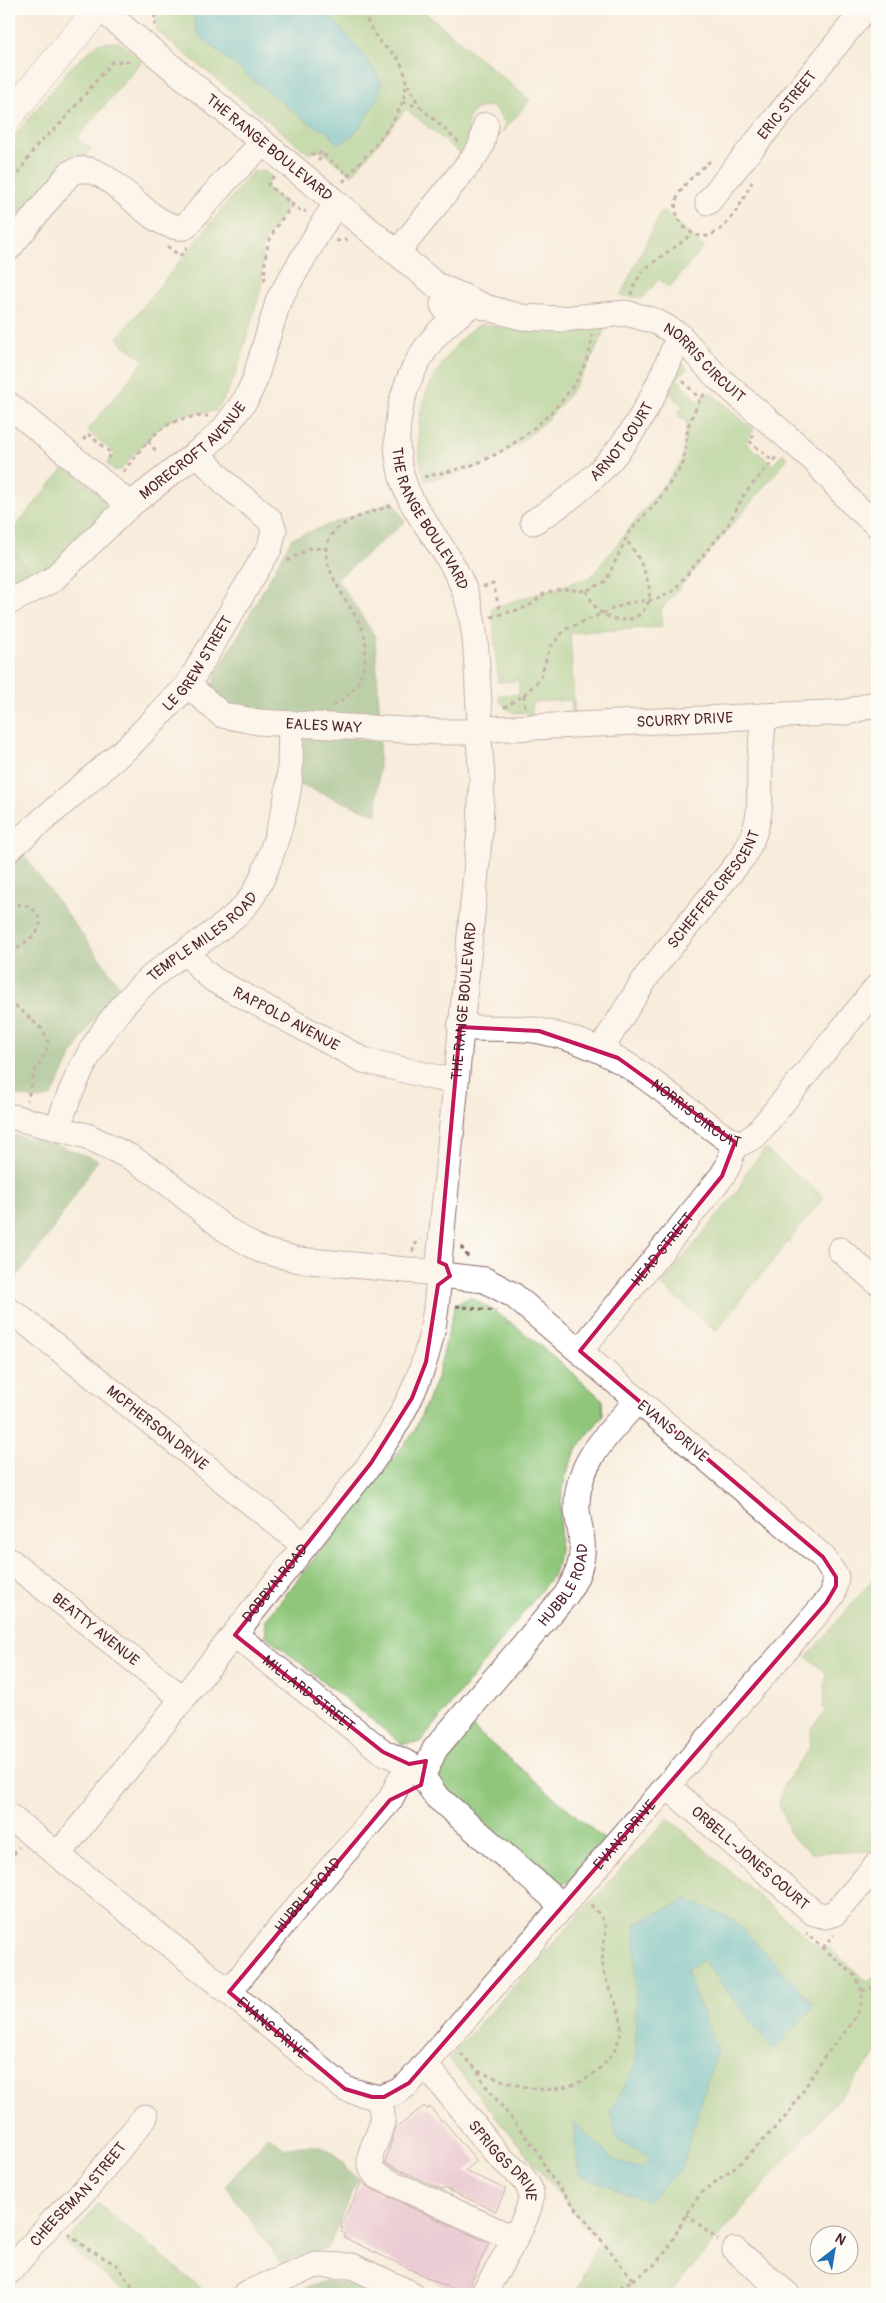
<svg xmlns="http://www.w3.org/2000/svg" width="886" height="2303" viewBox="0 0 886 2303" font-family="Pangolin,sans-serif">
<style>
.green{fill:#8fc679;stroke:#6c7252}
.forest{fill:#73ab69;stroke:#5e654a}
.water{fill:#48b7c0;stroke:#496b76}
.building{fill:#dca3c9}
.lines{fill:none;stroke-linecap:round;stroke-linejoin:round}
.minor-casing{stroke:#876769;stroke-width:27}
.major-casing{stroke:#876769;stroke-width:29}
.path{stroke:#876769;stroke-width:3;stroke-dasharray:4 4;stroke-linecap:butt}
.minor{stroke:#fff;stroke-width:25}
.major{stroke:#fff;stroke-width:28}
.marked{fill:none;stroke:#c2185b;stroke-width:4;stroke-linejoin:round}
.labels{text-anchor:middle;stroke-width:4;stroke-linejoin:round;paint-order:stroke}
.street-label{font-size:15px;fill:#4a1f2b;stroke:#fdfcf7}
</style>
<rect width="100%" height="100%" fill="#fdfcf7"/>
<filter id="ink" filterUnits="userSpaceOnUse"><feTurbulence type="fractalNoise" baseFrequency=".02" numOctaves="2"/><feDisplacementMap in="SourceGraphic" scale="10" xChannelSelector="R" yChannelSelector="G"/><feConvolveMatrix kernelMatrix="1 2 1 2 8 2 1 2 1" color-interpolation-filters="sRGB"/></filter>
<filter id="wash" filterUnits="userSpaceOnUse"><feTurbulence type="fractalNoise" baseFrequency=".0096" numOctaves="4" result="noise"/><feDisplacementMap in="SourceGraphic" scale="20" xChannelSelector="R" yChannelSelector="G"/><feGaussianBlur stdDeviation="1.12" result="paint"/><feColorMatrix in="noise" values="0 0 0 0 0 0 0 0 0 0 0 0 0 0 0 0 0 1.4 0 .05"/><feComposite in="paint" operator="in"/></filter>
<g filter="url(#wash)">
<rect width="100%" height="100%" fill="#f8eddc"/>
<path class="green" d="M159,9H421L530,100L503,132L505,123L496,110L489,106L474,110L467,122L470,141L462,155L406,109L352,175L323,152L317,150L309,154L157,31L156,12Z
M119,42L143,60L77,138L91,149L84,159L9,235V142L70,68L99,43Z
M264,171L272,177L265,186L285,202V212L267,236L262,250V285L236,374L222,402L215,411L181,415L160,426L121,469L115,471L107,464L115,453L87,431L144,361L117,339L252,172Z
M662,210L704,247L669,288L659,279L643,298L620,296Z
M483,324L547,334L605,328C581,391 537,443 473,468C458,474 441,477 425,481C410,430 420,388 454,348C463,337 469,328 483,324Z
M678,359L687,369L677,378L699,403L710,392L754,430L745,442L773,465L783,453L788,458L661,610L662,627L570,633L575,717H572L571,700L532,702V719L528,718L527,712L513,713L499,701V695L519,694V681L498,682L492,608L591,577L682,461L687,423L677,414L683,406L665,389Z
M66,466L101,495L106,511C88,547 40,576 9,601V534Z
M765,1149L824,1197L716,1331L661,1285L739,1189L747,1171Z
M470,1297C519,1323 560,1363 602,1399L603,1416C578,1445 564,1465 561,1505C559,1529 562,1550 554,1574L421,1742L402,1744L266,1636L265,1621L414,1432L437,1378L455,1305Z
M874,1578H877V1854L875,1857L868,1851L811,1853L791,1836L779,1803L784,1784L809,1749L812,1728L826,1710L823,1708L826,1673L807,1657Z
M467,1723L606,1841C593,1856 576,1886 555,1885L437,1787L436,1759Z
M668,1818L823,1951L828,1947L868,1982L877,1972V2054L669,2294H575L598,2242L448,2058Z
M98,2204L208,2294H127L66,2244Z"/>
<path class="forest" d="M393,501L405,522L337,579L375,636L380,720L237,714L211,692L216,675L292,538Z
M9,543L37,583L9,601Z
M298,734L380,741L377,815L297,784Z
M20,850L120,986C90,1019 71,1056 52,1096L40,1100L9,1094V858Z
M9,1134L52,1143L98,1160L53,1229L9,1287Z
M268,2135L285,2149C305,2144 325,2142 340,2159C349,2170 344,2171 359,2178L327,2249L311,2252L281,2263L226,2186Z
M325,2281L352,2284L374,2294H288Z"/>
<path class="water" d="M196,9H321C339,24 373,63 382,84C377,102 356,142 337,144L327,131L316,127L288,108L200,37L194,22Z
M687,1899L734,1920L815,2005L774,2050L703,1960L686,1971L717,2050L681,2169L648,2201L579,2175L573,2122L614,2160L641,2169L650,2157L618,2141L610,2112L636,2066L635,1924Z"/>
<g id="blocks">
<path class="building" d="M424,2106L427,2109L430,2107L441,2121L443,2120L477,2161L465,2171L506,2189L496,2211L444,2188L443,2190L385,2163L395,2129Z
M362,2182L371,2189L489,2243L467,2291L462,2289L460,2292L443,2285L343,2237L345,2234L341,2232L343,2228L340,2227Z"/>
</g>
</g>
<g filter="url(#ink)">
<use href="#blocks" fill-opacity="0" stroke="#876769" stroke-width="1"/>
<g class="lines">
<g class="minor-casing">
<g id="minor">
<path id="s1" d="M101,9L436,285L464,297L466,309L457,316L449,315L443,305L445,298L453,293"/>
<path id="s2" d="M708,202L865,9"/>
<path d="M9,248L69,174C106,150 144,232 185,227L226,180L263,143"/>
<path d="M397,253L474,157L481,146L486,125"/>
<path id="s3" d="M464,297L485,307L521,317L561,319L626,313L655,321L679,335L717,377L813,459L851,502L877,525"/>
<path id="s4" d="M457,316C403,356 380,440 411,500C429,533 454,559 466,595C479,634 476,678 480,719"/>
<path d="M9,405L130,505"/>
<path id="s5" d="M533,522C612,476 648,419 679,335"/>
<path id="s6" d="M9,602L52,580L130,505L208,444L223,430L246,399L254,382L279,299L326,219L337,205"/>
<path id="s7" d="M188,685L222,715L258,722L441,732H470"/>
<path id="s8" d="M491,729L848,712L877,703"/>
<path id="s9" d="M9,849L129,746L188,685L270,547L274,530L270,520L226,484L197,453"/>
<path id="s10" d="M187,951L201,969L214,980L363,1060L437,1078L455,1080"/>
<path id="s11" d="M460,1027C487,1030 514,1026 540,1031C625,1048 661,1092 727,1139L741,1143L755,1136L877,987"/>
<path id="s12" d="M601,1049L649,973L743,857C766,815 758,803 760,759C761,744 763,730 763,716"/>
<path d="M9,1116L87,1136L130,1157L158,1175L225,1229L260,1250L299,1260L428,1272"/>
<path id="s13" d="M58,1127C78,1065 112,1006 165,966C190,948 235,922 251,898C267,876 286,811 289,784C291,764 290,743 291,723"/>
<path d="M840,1250L877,1282"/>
<path id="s14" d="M439,1262L480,830L482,777L479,740"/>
<path id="s15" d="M9,1311L18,1316L305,1546"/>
<path id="s16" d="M580,1351L722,1176L728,1166L735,1142"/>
<path id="s17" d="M9,1560L183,1699"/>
<path id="s18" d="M235,1635L383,1752L409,1764"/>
<path id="s19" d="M423,1775L435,1749L566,1595C577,1577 584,1562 582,1541C581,1528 576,1516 577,1503C578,1460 611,1431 638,1400"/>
<path d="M423,1777L436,1796L563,1906"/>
<path id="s20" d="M667,1786L814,1913L825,1916L835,1913L877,1865"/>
<path id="s21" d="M9,1816L229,1992L345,2089L379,2098L397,2092L409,2083L826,1603L833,1594L836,1577L823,1557L513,1295L485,1280L450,1276"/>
<path id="s22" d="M58,1855L371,1463C411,1406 434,1356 438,1285"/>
<path id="s23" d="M229,1992L291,1914L390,1800L401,1778"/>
<path id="s24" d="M424,2065C452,2093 473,2127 500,2157C510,2168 529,2178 531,2194C532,2217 495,2273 483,2294"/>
<path d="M379,2098C381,2106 383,2114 382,2122C379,2142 360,2158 377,2176L515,2239"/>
<path d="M735,2250L787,2294"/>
<path id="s25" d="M9,2272L53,2221L88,2187L145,2117"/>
<path d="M245,2294L316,2265L352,2266L412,2294"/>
</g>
</g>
<g class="major-casing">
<path id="major" d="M9,116L98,9"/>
</g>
<path class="path" d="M155,26L154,11L156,9
M403,102L420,107L408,85
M420,107L460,143
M311,155L318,152L324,155
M318,161L324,155L348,175
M710,161C698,172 680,185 676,202C672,220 694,244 713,234C731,225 743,200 752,182
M274,176L268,185L302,212L306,211
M343,182C367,151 424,104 400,62C395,52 385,49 379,41C371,30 369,20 358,9
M9,187L37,145L62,122L112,62L132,61
M336,241L350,239
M167,246L180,256L188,246
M265,281C263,245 271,232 293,205
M631,295C638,264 671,254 692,233
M683,381L700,399
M754,435L749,441L773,461
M83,440L88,434L111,453L107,460
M148,441L157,452
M123,472C150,439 161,416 208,416
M424,477C440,473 457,470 472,465C519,449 591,388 592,335
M287,561L310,548L327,549
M483,587L493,584L501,614
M586,591C590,597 593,605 598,610C613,624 640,624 648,603C655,586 637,552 625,539
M491,617L528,607L545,593L562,589L586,591L606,581L629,532L657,502L683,464L688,426L700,399L705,394
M524,695L525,708
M333,705C347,699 358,686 362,672C365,662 367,648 365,638C360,611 308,562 333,533C346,518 374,512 392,505
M504,708L524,695L540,679L550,647L566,629L627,603L658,599L673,591L727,527L745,493L778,455
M9,905C20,904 31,904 37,914C50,935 17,943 9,957
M9,1000L42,1029L48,1041L46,1053L35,1071L27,1101
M461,1247L469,1258
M413,1252V1246L421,1239
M456,1306L496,1311
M9,1861L19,1847
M823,1948L834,1935
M862,1991L877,1986
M461,2054L477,2070L485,2085L538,2152L548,2173L633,2280L607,2294
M478,2071C521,2089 565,2103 602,2066C612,2056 620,2043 621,2029C622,2006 605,1987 603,1967C599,1936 618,1931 590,1904
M686,2214L718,2240
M68,2234L88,2249L117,2265L135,2290L141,2294
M633,2280L654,2265L668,2249L686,2214L701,2193L744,2160L789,2113L824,2057L851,2024L858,2013L862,2001V1991L855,1976L806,1933"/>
<use href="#minor" class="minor"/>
<use href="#major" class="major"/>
</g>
</g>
<path d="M0 0H886V2303H0ZM460,1027L539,1031L618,1058L735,1142L722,1176L580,1351L823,1557L836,1577V1586L826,1603L409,2083L384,2097H372L345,2089L229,1992L390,1800L421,1785L426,1761L409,1764L383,1752L235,1635L371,1463L412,1398L426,1362L438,1285L450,1276L446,1265L439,1262Z" fill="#f8eddc" fill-opacity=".55" fill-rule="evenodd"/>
<path class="marked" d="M460,1027L539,1031L618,1058L735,1142L722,1176L580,1351L823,1557L836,1577V1586L826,1603L409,2083L384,2097H372L345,2089L229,1992L390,1800L421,1785L426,1761L409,1764L383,1752L235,1635L371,1463L412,1398L426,1362L438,1285L450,1276L446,1265L439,1262Z"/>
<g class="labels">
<g class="street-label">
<text dy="5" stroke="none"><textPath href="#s2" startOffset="125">ERIC STREET</textPath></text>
<text dy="5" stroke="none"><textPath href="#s1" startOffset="218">THE RANGE BOULEVARD</textPath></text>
<text dy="5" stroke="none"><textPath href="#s3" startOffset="261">NORRIS CIRCUIT</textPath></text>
<text dy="5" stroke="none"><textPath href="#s5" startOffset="121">ARNOT COURT</textPath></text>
<text dy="5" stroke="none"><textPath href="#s6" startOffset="240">MORECROFT AVENUE</textPath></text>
<text dy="5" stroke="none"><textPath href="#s4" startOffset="229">THE RANGE BOULEVARD</textPath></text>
<text dy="5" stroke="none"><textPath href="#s9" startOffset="266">LE GREW STREET</textPath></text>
<text dy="5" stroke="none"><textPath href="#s8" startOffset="194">SCURRY DRIVE</textPath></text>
<text dy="5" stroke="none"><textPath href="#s7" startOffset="148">EALES WAY</textPath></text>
<text dy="5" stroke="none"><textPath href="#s12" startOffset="196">SCHEFFER CRESCENT</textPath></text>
<text dy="5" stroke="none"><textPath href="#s13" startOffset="244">TEMPLE MILES ROAD</textPath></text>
<text dy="5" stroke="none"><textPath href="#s14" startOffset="262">THE RANGE BOULEVARD</textPath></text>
<text dy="5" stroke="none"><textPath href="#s10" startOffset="122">RAPPOLD AVENUE</textPath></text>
<text dy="5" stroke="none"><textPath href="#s11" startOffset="259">NORRIS CIRCUIT</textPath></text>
<text dy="5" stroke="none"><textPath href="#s16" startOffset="131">HEAD STREET</textPath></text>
<text dy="5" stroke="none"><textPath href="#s15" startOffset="189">MCPHERSON DRIVE</textPath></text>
<text transform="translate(673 1431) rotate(40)" y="5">EVANS DRIVE</text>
<text dy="5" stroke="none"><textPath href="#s22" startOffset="348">DOBBYN ROAD</textPath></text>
<text dy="5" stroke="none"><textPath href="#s19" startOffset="239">HUBBLE ROAD</textPath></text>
<text dy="5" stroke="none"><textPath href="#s17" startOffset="111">BEATTY AVENUE</textPath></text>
<text dy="5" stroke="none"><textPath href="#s18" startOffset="94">MILLARD STREET</textPath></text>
<text dy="5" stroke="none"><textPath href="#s21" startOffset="831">EVANS DRIVE</textPath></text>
<text dy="5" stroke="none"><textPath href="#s20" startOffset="110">ORBELL-JONES COURT</textPath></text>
<text dy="5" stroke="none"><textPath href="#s23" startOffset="125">HUBBLE ROAD</textPath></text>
<text dy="5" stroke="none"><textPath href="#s21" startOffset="338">EVANS DRIVE</textPath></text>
<text dy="5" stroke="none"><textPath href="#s24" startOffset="125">SPRIGGS DRIVE</textPath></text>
<text dy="5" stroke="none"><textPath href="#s25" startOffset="104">CHEESEMAN STREET</textPath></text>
</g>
</g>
<rect width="886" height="2303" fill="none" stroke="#fdfcf7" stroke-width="30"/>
<g transform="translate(834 2250) rotate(31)"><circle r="24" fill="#fdfcf7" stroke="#b5a4a5"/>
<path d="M0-4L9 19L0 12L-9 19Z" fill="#1f6fb2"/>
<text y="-8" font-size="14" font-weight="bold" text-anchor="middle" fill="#4a1f2b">N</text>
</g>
</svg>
